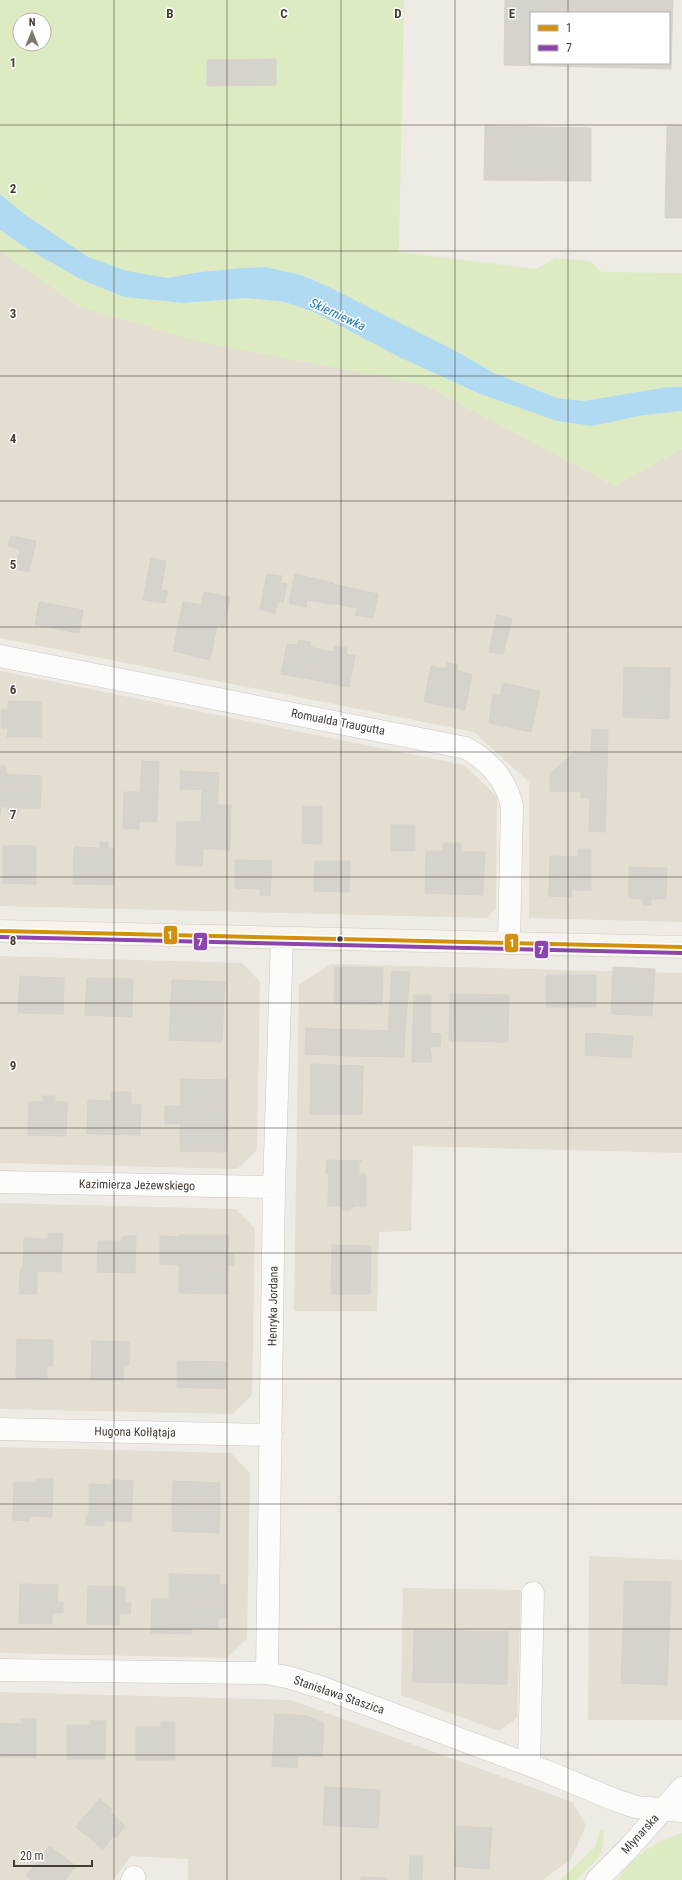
<svg xmlns="http://www.w3.org/2000/svg" width="682" height="1880" viewBox="0 0 682 1880" font-family="'Roboto Condensed',sans-serif">
<style>
.residential{fill:#e3ddd2}
.green{fill:#ddebc2;fill-rule:evenodd}
.water{fill:#b0daf1}
.building{fill:#d6d2cc;stroke:#d6d2cb;fill-rule:evenodd}
.lines{fill:none;stroke-linecap:round;stroke-linejoin:round}
.street-casing{stroke:#cac7c1;stroke-width:23}
.secondary-casing{stroke:#cfcabc;stroke-width:23}
.street{stroke:#fcfcfb;stroke-width:22}
.secondary{stroke:#f6f3ec;stroke-width:22}
.bus-1-casing{stroke:#fff;stroke-width:7}
.bus-2-casing{stroke:#fff;stroke-width:7}
.bus-1{stroke:#d3910a;stroke-width:4}
.bus-2{stroke:#8e44ad;stroke-width:4}
.grid{fill:none;stroke:#443c32;stroke-width:1;stroke-opacity:0.55}
.bus-dot{fill:#443c32;stroke:#fff;stroke-width:1.5}
.labels{text-anchor:middle;stroke-width:3;stroke-linejoin:round;paint-order:stroke}
.street-label{font-size:12px;fill:#443c32;stroke:#fff}
.water-label{font-size:13px;font-style:italic;fill:#227ab0;stroke:#fff}
.grid-label{font-size:13px;text-anchor:middle;font-weight:bold;fill:#443c32;stroke:#fff;stroke-width:3;stroke-linejoin:round;paint-order:stroke}
.line-badge{stroke:#fff;stroke-width:1.5}
.badge-label{font-size:11px;text-anchor:middle;font-weight:bold;fill:#fff}
</style>
<rect width="100%" height="100%" fill="#eeebe5"/>
<path class="residential" d="M0,251L80,307L311,362L425,385L615,486L682,448V922L529,918V782L474,732L0,638Z
M0,671L464,765L497,797L496,908L487,918L0,906Z
M0,956L242,963L260,982L257,1150L237,1169L0,1163Z
M331,964L682,973V1153L413,1146L411,1231L379,1232L377,1311H294L299,985Z
M0,1203L236,1209L255,1228L252,1395L232,1414L0,1409Z
M0,1447L231,1453L250,1473L247,1639L227,1658L0,1653Z
M589,1556L682,1560V1720H588Z
M403,1588L521,1590L517,1718L499,1731L401,1695Z
M0,1692L291,1700L572,1802L586,1825L571,1859L543,1880H188V1859L131,1856L113,1880H0Z"/>
<path class="green" d="M0,0H404L399,252L536,269L555,258L590,261L602,272L682,273V387H667L583,401L557,398L494,373L454,350L325,285L301,275L265,267L241,268L200,272L167,278L127,272L88,257L24,214L0,194ZM20,20H44V44H20Z
M0,230L26,248L80,279L124,297L183,303L246,298L285,302L316,313L399,357L480,394L557,421L592,426L644,415L682,411V448L615,486L425,385L196,341L80,307L0,251Z
M603,1828C606,1857 595,1861 576,1880H560L595,1847L600,1831Z
M682,1833V1880H618C627,1860 661,1838 682,1833Z"/>
<path class="water" d="M0,194L24,214L88,257L127,271L167,278L200,272L241,268L265,267L301,275L325,285L454,350L494,373L557,398L583,401L667,387H682V411L644,415L592,426L557,421L480,394L399,357L316,313L285,302L246,298L183,303L124,297L80,279L26,248L0,230Z"/>
<path class="building" d="M505,0H673L671,69L504,65ZM531,13H669V63H531Z
M276,59V85L207,86V60Z
M485,126L591,128V181L484,180Z
M667,126H682V218H665Z
M11,536L36,541L29,572L16,569L20,549L8,546Z
M151,558L166,561L161,590L168,591L165,603L143,600Z
M267,574L282,576L280,583L287,584L283,603L277,602L275,613L260,610Z
M295,574L334,583L330,604L307,600L306,607L289,603Z
M333,584L378,594L373,618L355,615L357,608L330,603Z
M204,592L230,597L224,628L217,626L210,660L192,656Z
M39,602L83,610L79,633L35,625Z
M183,602L202,605L192,655L173,651Z
M497,615L512,619L503,654L489,652Z
M298,640L311,642L310,647L322,650L315,680L281,674L287,644L297,645Z
M335,646L347,648L346,654L355,656L349,687L315,680L322,650L334,652Z
M447,663L458,665L457,671L472,674L465,710L424,702L431,666L446,669Z
M624,667L670,668L669,719L623,717Z
M503,683L540,691L531,732L489,723L493,694L500,695Z
M8,701L41,702V737H7L8,728H1V710H8Z
M592,729L608,730L607,773H590Z
M575,752L591,753L590,792L550,791V774Z
M142,761L159,762L157,822L139,821Z
M0,766H6V774L41,776V791L0,790Z
M180,771L219,773L218,790L180,789Z
M590,773H607L605,832L589,831L590,798L581,797V792H590Z
M0,790L41,791L40,808H19V814H8V807H1L0,815Z
M202,790H218L216,849H200Z
M124,792H140L139,829H123Z
M218,805H231L230,850L216,849Z
M303,806L322,807V844L302,843Z
M177,822H201L200,849H203L202,866L176,865Z
M391,825H415V851H391Z
M100,842L108,843V848H114L113,885L73,884L74,847L100,848Z
M443,843H461V852H485L483,895L425,893L426,851H443Z
M3,846H36V884L3,883Z
M578,849H591V890H572V897L549,896L550,856L578,857Z
M235,860L272,861L270,896L260,895V889L235,888Z
M315,861H350L349,892L314,891Z
M629,867L667,868L666,899H651V905H643V899L629,898Z
M335,967L383,968L382,1005L334,1004Z
M613,967L655,969L652,1016L611,1014Z
M392,971L410,972L405,1031L388,1029Z
M546,975H596V1007H546Z
M20,976L64,978L63,1014L18,1013Z
M87,978L133,979L132,1017L85,1015Z
M172,980L225,982L222,1042L169,1040Z
M450,994L509,995L508,1042L449,1041Z
M414,995H431V1033L441,1034L440,1047H430L432,1062H412Z
M306,1028L354,1030L352,1056L305,1054Z
M354,1030L405,1031L404,1057L353,1056Z
M586,1033L633,1036L631,1058L585,1055Z
M311,1064L363,1066L362,1114H310Z
M181,1079L228,1080V1106H181Z
M111,1092H131V1104L141,1105L140,1135L87,1134L88,1100L111,1101Z
M43,1096H55V1102H67L66,1136L28,1135L29,1102H43Z
M165,1106H181L180,1124H165Z
M181,1106H228L227,1152L180,1151Z
M327,1160L362,1161L359,1162V1174H366V1206H354L350,1210H344L341,1206H328L329,1174H326Z
M48,1233L63,1234L61,1272L37,1271V1294H19L20,1269H23L24,1238L48,1239Z
M179,1235H229L228,1253H234V1265L160,1264V1236L179,1237Z
M123,1236H136L135,1273L97,1272L98,1241H122Z
M332,1245L371,1246L370,1294H331Z
M179,1264L228,1265V1294L179,1293Z
M17,1339L53,1340V1366H47V1379L16,1378Z
M92,1341L129,1342V1365H124L123,1380H91Z
M177,1361L226,1362L225,1389L177,1387Z
M37,1479H53L52,1517L29,1516V1521L13,1520L14,1482L37,1483Z
M112,1480L133,1481L131,1522L104,1521V1526L86,1525V1516H89V1484L112,1485Z
M173,1481L220,1483V1508L172,1506Z
M172,1506L220,1508L219,1533L172,1531Z
M169,1574L219,1575V1585H227V1602L169,1601Z
M624,1581L671,1582V1608L624,1607Z
M20,1584L58,1585L57,1602H63V1613H52V1624L19,1623Z
M88,1586L125,1587V1603H131L130,1614L120,1613L119,1625L87,1624Z
M152,1599H169L168,1627L191,1628V1634L151,1633Z
M169,1601L227,1602V1618H218V1629L168,1627Z
M624,1607L670,1608L667,1685L621,1683Z
M414,1630L508,1632L507,1684L413,1682Z
M275,1714L308,1716L324,1724L322,1757L298,1755L297,1768L272,1766Z
M21,1719H36V1758L0,1757V1723L21,1724Z
M91,1721H106L105,1759H67V1725H91Z
M161,1722H175V1760H136V1727H161Z
M325,1787L380,1790L378,1828L323,1825Z
M99,1799L112,1809L110,1812L125,1826L116,1838L113,1836L103,1849L76,1827Z
M457,1826L492,1828L489,1869L454,1866Z
M49,1846L76,1866L65,1880H32L26,1876Z
M410,1856H423L422,1880H409Z
M361,1877L387,1878V1880H361Z"/>
<g class="lines">
<g class="street-casing">
<path id="street" d="M0,656L466,748C489,761 506,779 512,806L509,943
M0,1182L274,1187
M0,1429L271,1435
M0,1670L267,1673L291,1678L323,1688L548,1772L615,1800L636,1807L682,1811
M267,1673L274,1187L282,938
M529,1765L533,1593
M132,1880L134,1877
M597,1880L628,1849L682,1788"/>
</g>
<g class="secondary-casing">
<path id="secondary" d="M0,931L682,947"/>
</g>
<use href="#street" class="street"/>
<use href="#secondary" class="secondary"/>
<g class="bus-1-casing">
<path id="bus-1" d="M0,931L682,947"/>
</g>
<g class="bus-2-casing">
<path id="bus-2" d="M0,937L682,953"/>
</g>
<use href="#bus-1" class="bus-1"/>
<use href="#bus-2" class="bus-2"/>
</g>
<path class="grid" d="M114,0V1880M227,0V1880M341,0V1880M455,0V1880M568,0V13M568,63V1880M0,125H682M0,251H682M0,376H682M0,501H682M0,627H682M0,752H682M0,877H682M0,1003H682M0,1128H682M0,1253H682M0,1379H682M0,1504H682M0,1629H682M0,1755H682"/>
<circle class="bus-dot" cx="340" cy="939" r="3.5"/>
<g class="labels">
<g class="street-label">
<text transform="translate(338 722) rotate(11)" y="4">Romualda Traugutta</text>
<text transform="translate(137 1185) rotate(1)" y="4">Kazimierza Jeżewskiego</text>
<text transform="translate(273 1306) rotate(-89)" y="4">Henryka Jordana</text>
<text transform="translate(135 1432) rotate(1)" y="4">Hugona Kołłątaja</text>
<text transform="translate(339 1695) rotate(19)" y="4">Stanisława Staszica</text>
<text transform="translate(640 1834) rotate(-48)" y="4">Młynarska</text>
</g>
<g class="water-label">
<text transform="translate(338 314) rotate(25)" y="5">Skierniewka</text>
</g>
</g>
<g class="grid-label">
<text x="170" y="18">B</text>
<text x="284" y="18">C</text>
<text x="398" y="18">D</text>
<text x="512" y="18">E</text>
<text x="13" y="67">1</text>
<text x="13" y="193">2</text>
<text x="13" y="318">3</text>
<text x="13" y="443">4</text>
<text x="13" y="569">5</text>
<text x="13" y="694">6</text>
<text x="13" y="819">7</text>
<text x="13" y="945">8</text>
<text x="13" y="1070">9</text>
</g>
<g class="line-badge">
<rect x="163" y="925" width="15" height="20" rx="4" fill="#d3910a"/>
<rect x="193" y="932" width="15" height="19" rx="4" fill="#8e44ad"/>
<rect x="504" y="933" width="15" height="20" rx="4" fill="#d3910a"/>
<rect x="534" y="940" width="15" height="19" rx="4" fill="#8e44ad"/>
</g>
<g class="badge-label">
<text x="170" y="939">1</text>
<text x="200" y="946">7</text>
<text x="512" y="947">1</text>
<text x="541" y="954">7</text>
</g>
<rect x="530" y="12" width="140" height="52" fill="#ffffff" stroke="#b4b1ad"/>
<rect x="538" y="25" width="20" height="6" fill="#d3910a" stroke="#b4b1ad"/>
<text x="566" y="32" font-size="12" fill="#443c32">1</text>
<rect x="538" y="45" width="20" height="6" fill="#8e44ad" stroke="#b4b1ad"/>
<text x="566" y="52" font-size="12" fill="#443c32">7</text>
<g transform="translate(32 32)"><circle r="19" fill="#ffffff" stroke="#b4b1ad"/>
<path d="M0-3L7 15L0 10L-7 15Z" fill="#807971"/>
<text y="-6" font-size="11" font-weight="bold" text-anchor="middle" fill="#443c32">N</text>
</g>
<path d="M14 1860v6h78v-6" fill="none" stroke="#443c32" stroke-width="2"/>
<text x="20" y="1860" font-size="12" fill="#443c32" stroke="#ffffff" stroke-width="3" paint-order="stroke">20 m</text>
</svg>
